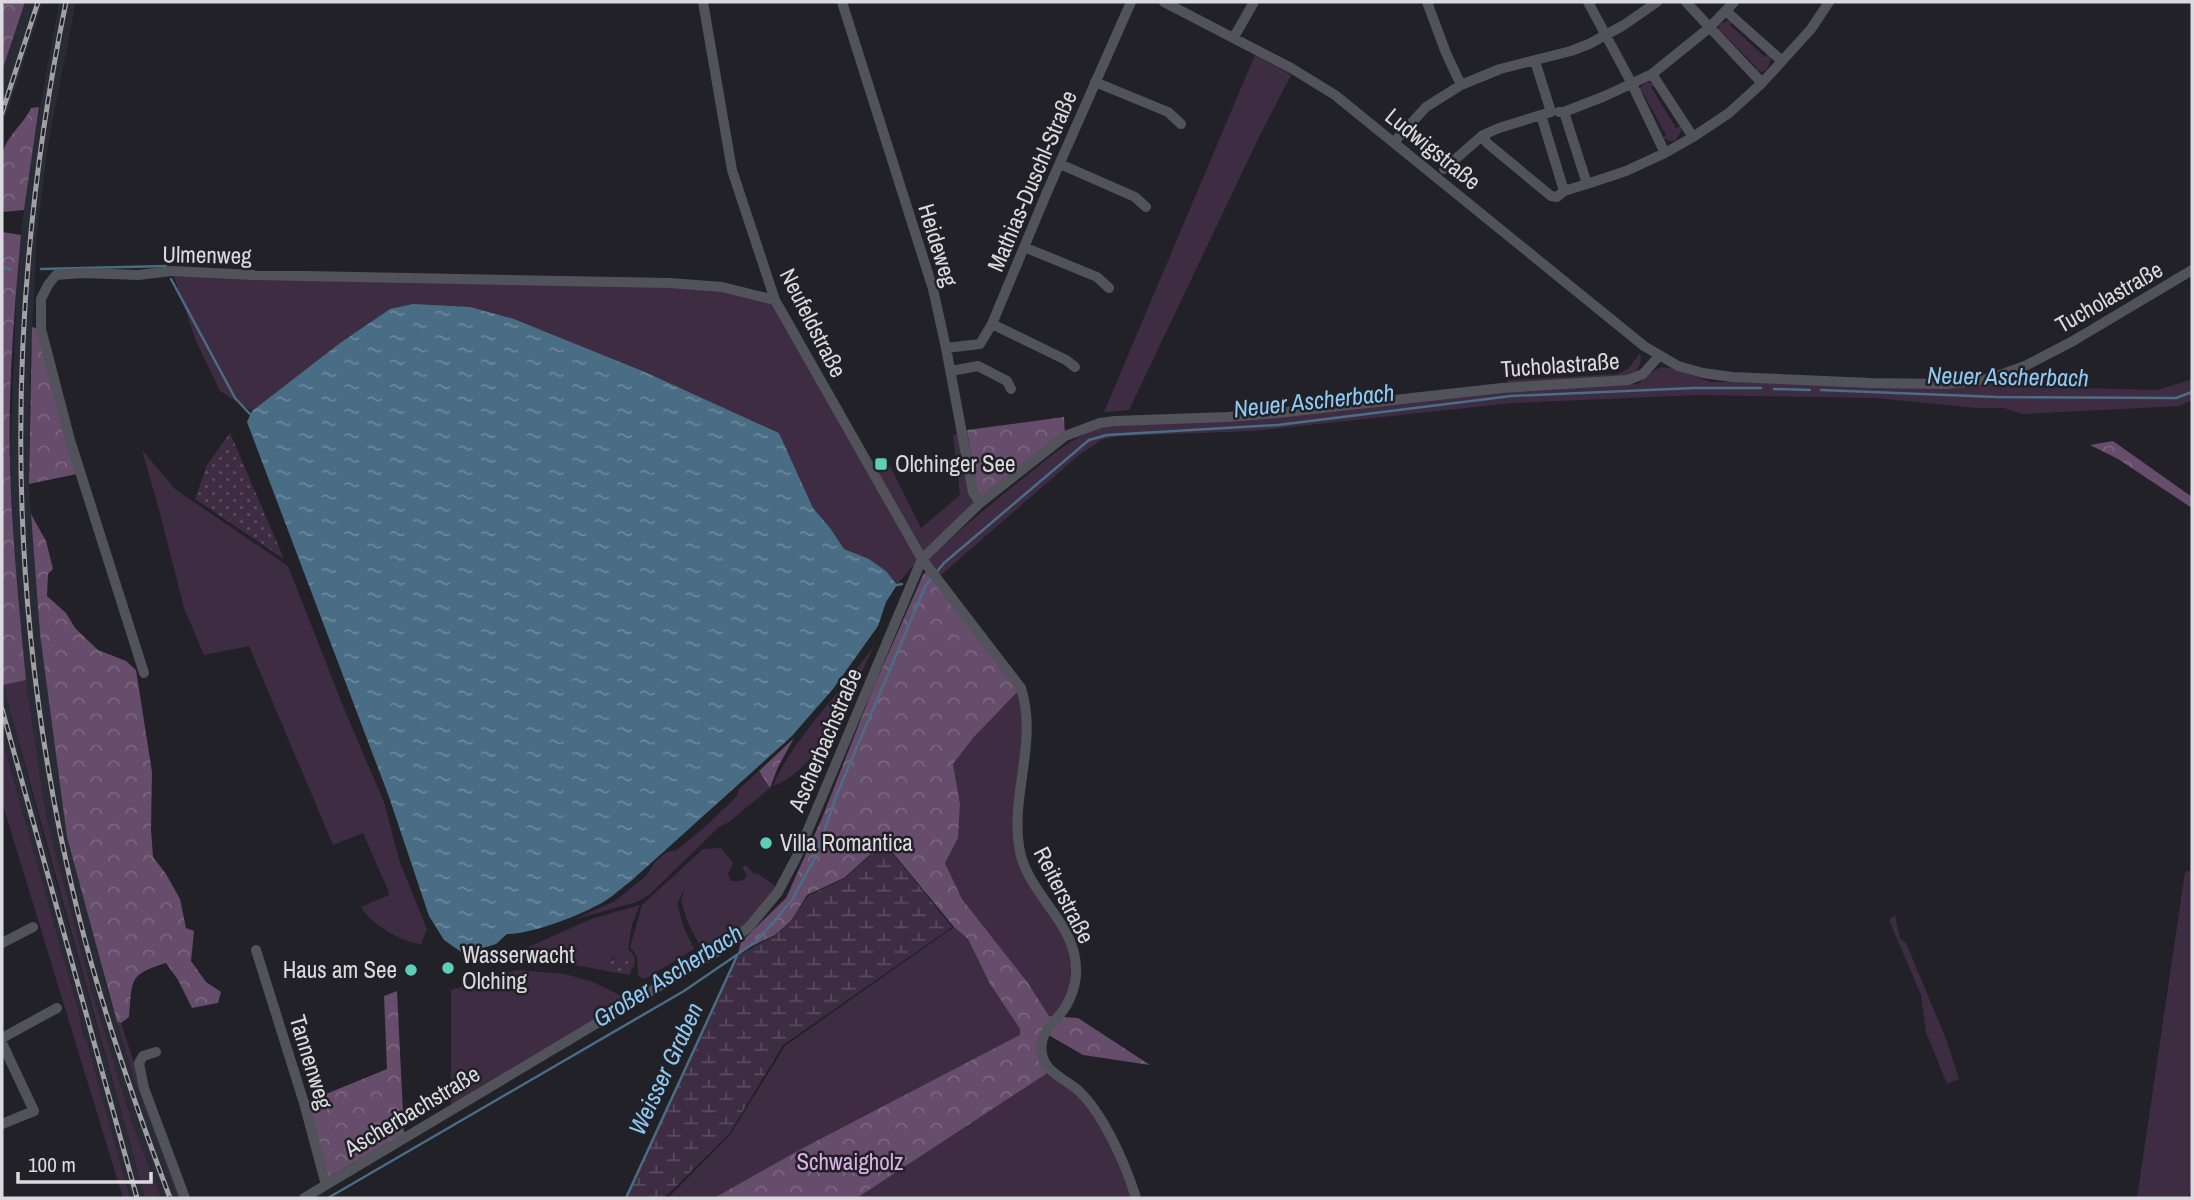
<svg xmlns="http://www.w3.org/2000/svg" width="2194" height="1200" viewBox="0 0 2194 1200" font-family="'Archivo Narrow',sans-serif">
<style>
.built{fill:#292b35}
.green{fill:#3e2d42}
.forest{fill:url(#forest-crowns)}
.wetland{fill:url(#wetland-marsh)}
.park{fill:url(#park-dots)}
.water{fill:url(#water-ripples)}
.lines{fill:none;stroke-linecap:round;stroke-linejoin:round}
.stream{stroke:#4a6d86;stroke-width:2.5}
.minor{stroke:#52535a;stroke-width:10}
.rail-casing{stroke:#a0a0a5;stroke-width:5}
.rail{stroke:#212127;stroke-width:2.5;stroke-dasharray:8;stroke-linecap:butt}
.poi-dot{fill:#5dceb8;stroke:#212127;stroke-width:2.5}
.labels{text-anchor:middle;stroke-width:5;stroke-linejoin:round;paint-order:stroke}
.street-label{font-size:23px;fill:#dbdbdf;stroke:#212127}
.poi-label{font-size:23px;fill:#dbdbdf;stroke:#212127;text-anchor:start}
.park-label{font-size:23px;fill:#dcb0e5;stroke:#212127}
.water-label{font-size:24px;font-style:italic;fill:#8dcaf4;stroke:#212127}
</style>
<defs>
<pattern id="forest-crowns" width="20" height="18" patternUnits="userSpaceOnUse" patternTransform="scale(1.75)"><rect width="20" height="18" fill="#664d6b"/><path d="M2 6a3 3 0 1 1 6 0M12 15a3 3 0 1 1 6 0" fill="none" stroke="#7b6680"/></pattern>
<pattern id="wetland-marsh" width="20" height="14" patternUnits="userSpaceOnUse" patternTransform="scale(1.75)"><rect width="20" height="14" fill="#3e2d42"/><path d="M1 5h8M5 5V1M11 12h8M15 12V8" fill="none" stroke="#594b5d"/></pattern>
<pattern id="park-dots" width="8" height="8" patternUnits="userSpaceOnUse" patternTransform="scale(1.75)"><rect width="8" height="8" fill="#3e2d42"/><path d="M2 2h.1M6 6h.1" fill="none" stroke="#594b5d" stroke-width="1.8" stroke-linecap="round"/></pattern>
<pattern id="water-ripples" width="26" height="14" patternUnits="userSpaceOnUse" patternTransform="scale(1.75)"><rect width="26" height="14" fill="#4a6d86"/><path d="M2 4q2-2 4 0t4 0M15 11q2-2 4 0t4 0" fill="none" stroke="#6c889c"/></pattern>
</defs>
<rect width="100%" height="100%" fill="#212127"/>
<path class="built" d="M25,2H43L2,128V71Z
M59,2H76L48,145L37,234L30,370L29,484L40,634L105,982L134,1079L178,1198H161L133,1125L90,985L46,816L26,680L17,596L10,463L17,275L22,224L34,141Z
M2,681L46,846L145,1198H130L86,1039L83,1036L79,1013L2,738Z"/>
<path class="green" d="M1728,21L1732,22L1730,25L1765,57L1768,54L1771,59L1767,70L1762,72L1755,70L1757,68L1723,33L1721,35L1718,31L1720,24Z
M1255,55L1291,75L1259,137L1129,410L1104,412Z
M1646,82L1655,84L1651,87L1676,128L1681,126V131L1675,141H1669L1663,138L1666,135L1643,93L1640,94L1639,89Z
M172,271L670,283L775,300L867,461L886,458L921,528L960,495L953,435L967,430L977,491L983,501L922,559L911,568L897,585L886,571L869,559L844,549L830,528L813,508L779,433L645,372L514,319L390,309L340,343L252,411L220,391L196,341Z
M1640,353C1643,364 1638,371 1628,376L1508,384L1507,382L1508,380L1618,374L1629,368Z
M1661,367L1670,368L1711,382L1995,381L2012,386L2158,390L2192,379V400L2180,406L2022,414L2004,408H1977L1875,398L1698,395L1512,403L1254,431L1120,436L1103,439L1079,455L940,576L928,560L929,557C961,529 993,502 1026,476C1051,456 1073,436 1104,426L1535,388L1638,384L1655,370Z
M142,450L175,489L288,566L345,711L384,802L400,863L427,929L421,944C403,943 369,923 361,907L389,895L388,890L363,833L333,845L249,646L204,655L184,608L160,513Z
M874,645C856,686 818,772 773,786C796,733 842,693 874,645Z
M26,680L46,816L63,880L90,985L133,1125L161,1198H145L3,685Z
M1021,688L1025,702L1019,846L1073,950V988L1058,1016H1049L1028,983L962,899L945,863L958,838L960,804L953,764L973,738Z
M2,738L79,1013L83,1036L86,1039L130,1198H123L2,802Z
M759,771L770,788L729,822L719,827L650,894L637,902L575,919L615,901L646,876L656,861L667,852L677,850L706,826L736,797L739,789Z
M721,848L733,863L728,874L731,881H740L745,879L747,874L742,868L746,865L754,874L756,873L774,885L778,892L749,927L706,958L688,923L681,901L685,887L677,904L684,928L694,949L645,979L638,976L637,956L630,947L642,905L703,849Z
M2192,870V1183L2188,1198H2137L2185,872Z
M640,905L632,924L628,949L635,957L634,968L632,967L630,959L626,957L612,958L607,971L542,959L504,958L591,919Z
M1895,915L1900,939L1906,943L1946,1039L1959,1079L1947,1084L1926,1032L1921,995L1889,920Z
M954,927L968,939L990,984L1020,1029V1036L801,1149L714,1198H668L730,1135L785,1046Z
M517,970L565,974L593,982L630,1000L451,1106V990Z
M117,1022L121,1023L139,1078L183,1198H178L134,1079Z
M1052,1070L1091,1104L1136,1198H857Z"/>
<path class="forest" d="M2,2H25L2,71Z
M39,107L24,210L2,212C2,195 0,171 2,155C6,136 24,124 31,108Z
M2,232L21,235C14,311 8,389 10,465C12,537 19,609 26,680L3,685Z
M32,327L36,328L77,474L29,484Z
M1064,417L1065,436L983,501L977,491L967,430Z
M2113,441L2192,497V508L2118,459L2090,445Z
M31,514L46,541L53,569L48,574L47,596L66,613L75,628L98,650L126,661L136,670L152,772L151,829L153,857L166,874L180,899L186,928L194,931L191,961L206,982L221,992L218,1003L192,1008L178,980L166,963C127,975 133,980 129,1017L121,1023L117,1022L67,837L40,634Z
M926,572L1021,688L973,738L953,764L960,804L958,838L945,863L962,899L1028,983L1049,1016L1078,1018L1150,1065L1083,1055L1045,1033L1042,1038L1052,1070L857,1198H714L801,1149L1020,1035V1029L990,984L968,939L954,927L884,842L844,878L807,895L791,921L775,935L738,953L741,942L786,898L822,818L874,686L923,575Z
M794,738L778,767L770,788L759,771Z
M397,991L404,1133L326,1179L304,1103L387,1069L384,996Z"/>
<path class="wetland" d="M884,843L952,927L783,1045L729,1134L664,1198H625L739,955L775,936L791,921L808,896L844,879Z"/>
<path class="park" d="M230,433L284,559L195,499L207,465Z
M626,956L631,959L632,967L630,975L607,971C608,957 615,959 626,956Z"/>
<path class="water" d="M413,304L470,307L514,319L645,372L779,433L813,508L830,528L844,549L869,559L886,571L897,585L886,602L878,626L833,689L791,737L631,881C623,887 614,895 605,901C581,915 533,934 507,934L496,944L464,954L444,940L429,916L389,797L247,422L252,411L340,343L390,309Z"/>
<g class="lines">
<path class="stream" d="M2,268L11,269
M41,269L166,266
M171,279L235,398L250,414
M1774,389L1810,390
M1821,390L1997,397L2176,398L2192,392
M897,585L902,584
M328,1198L684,991L757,941L792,900L815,858L837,794L926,585L944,563L1089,440L1107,435L1278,425L1511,396L1694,388H1761
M626,1198L737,956"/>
<path class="minor" d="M703,2L732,170L775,300L922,559L1021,688C1038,741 1011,793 1019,846C1025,893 1076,921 1076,969C1077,982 1071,999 1064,1009C1053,1025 1038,1033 1042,1055C1045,1072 1067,1080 1079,1091C1104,1115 1126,1165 1136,1198
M842,2L933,289L946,348L973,492L980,503
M1164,2L1291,68L1335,95L1644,346L1678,366L1703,373L1732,377L1871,383L1946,384L1974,381L1991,378L2025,366L2073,341L2192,270
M1427,2L1446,53L1461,85
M1686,2L1762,83L1729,113L1693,137
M1727,12L1782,61L1762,83
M1234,37L1254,2
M1782,61L1811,29L1829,2
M1652,74L1693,137L1665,153
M1095,82L1168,112L1181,124
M1559,112H1564L1587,184L1564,191
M1564,112L1605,96L1652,74L1709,28L1734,2
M1483,135L1487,143L1551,196L1557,197L1564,191L1541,115L1551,112L1535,61
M1394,142L1426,107L1461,85L1500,69L1571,51L1589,44L1624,25L1657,2
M1060,164L1135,197L1146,207
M1444,169L1483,135L1499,128L1541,115
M1587,184L1626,171L1665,153L1632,84L1588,2
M1024,247L1097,277L1109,288
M992,324L1066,360L1075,367
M946,348L980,344L992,324L1047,192L1131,2
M951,371L978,366L1007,381L1011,389
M144,673L70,440L41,329V299L48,285L56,275L83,273L138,275L172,271L254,275L670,283L722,287L775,300
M2,943L33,927
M256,950L304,1103L326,1185
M2,1038L57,1008
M2,1043L34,1111L2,1124
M156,1052L143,1056L139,1063L144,1088L185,1198
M304,1198L718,951L749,927L778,892L797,856L922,559L980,503L1065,436L1100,423L1115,421L1227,417L1277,413L1502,388L1628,380L1643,374L1659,356"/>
<g class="rail-casing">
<path id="rail" d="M66,2C4,305 4,611 78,913C102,1010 135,1105 170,1198
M2,113L38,2
M2,709L137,1198"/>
</g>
<use href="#rail" class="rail"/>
</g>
<g class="poi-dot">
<rect x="874" y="457" width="14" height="14" rx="3.5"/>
<circle cx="766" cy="843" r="7"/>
<circle cx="448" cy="968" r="7"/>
<circle cx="411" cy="970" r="7"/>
</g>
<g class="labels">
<g class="street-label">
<text transform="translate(1433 149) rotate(39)" y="8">Ludwigstraße</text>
<text transform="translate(1032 181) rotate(-67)" y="8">Mathias-Duschl-Straße</text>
<text transform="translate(938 245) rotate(73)" y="8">Heideweg</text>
<text transform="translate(207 255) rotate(1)" y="8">Ulmenweg</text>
<text transform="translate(2109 297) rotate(-30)" y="8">Tucholastraße</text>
<text transform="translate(813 323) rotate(63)" y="8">Neufeldstraße</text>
<text transform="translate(1560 365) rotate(-4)" y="8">Tucholastraße</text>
<text transform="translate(825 740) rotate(-67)" y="8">Ascherbachstraße</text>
<text transform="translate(1064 895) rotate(63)" y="8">Reiterstraße</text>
<text transform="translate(311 1062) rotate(73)" y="8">Tannenweg</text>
<text transform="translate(412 1111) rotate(-31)" y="8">Ascherbachstraße</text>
</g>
<g class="poi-label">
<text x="895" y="472">Olchinger See</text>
<text x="780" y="851">Villa Romantica</text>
<text x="462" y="963">Wasserwacht<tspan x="462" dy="26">Olching</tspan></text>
<text x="397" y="978" text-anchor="end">Haus am See</text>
</g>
<g class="park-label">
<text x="850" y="1170">Schwaigholz</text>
</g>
<g class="water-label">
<text transform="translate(2008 377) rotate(1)" y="8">Neuer Ascherbach</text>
<text transform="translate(1314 401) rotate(-6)" y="8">Neuer Ascherbach</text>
<text transform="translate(668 976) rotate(-32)" y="8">Großer Ascherbach</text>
<text transform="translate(666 1069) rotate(-65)" y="8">Weisser Graben</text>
</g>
</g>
<rect width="2194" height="1200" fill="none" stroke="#dbdbdf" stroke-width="7"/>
<path d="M18 1172v10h133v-10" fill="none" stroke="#dbdbdf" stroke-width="3.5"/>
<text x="28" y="1172" font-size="21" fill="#dbdbdf" stroke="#212127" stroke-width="5" paint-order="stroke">100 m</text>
</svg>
